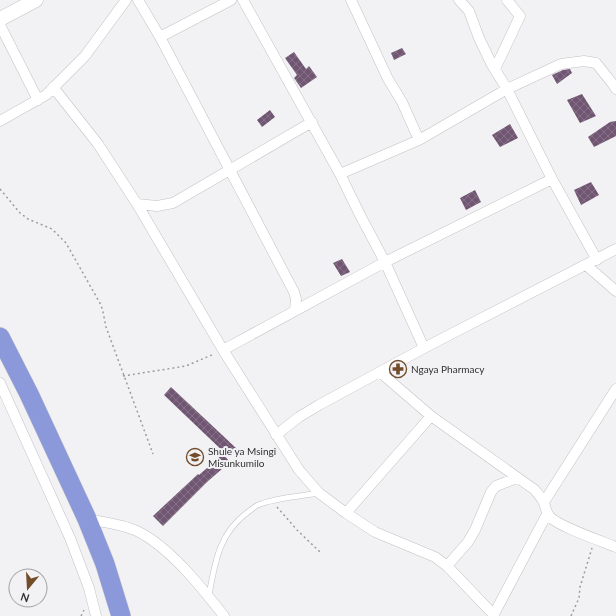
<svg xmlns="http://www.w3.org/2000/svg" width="616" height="616" viewBox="0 0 616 616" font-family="Lato,sans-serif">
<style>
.building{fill:url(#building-cross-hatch)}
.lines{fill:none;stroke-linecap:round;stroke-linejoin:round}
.lane-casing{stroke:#c2c1c4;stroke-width:6}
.street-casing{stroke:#c2c1c4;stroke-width:11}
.secondary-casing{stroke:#c2c1c4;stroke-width:15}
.highway-casing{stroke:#cecece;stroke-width:20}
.path{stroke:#9c9b9d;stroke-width:1.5;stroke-dasharray:2 3;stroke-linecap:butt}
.lane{stroke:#fff;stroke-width:5}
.street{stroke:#fff;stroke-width:10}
.secondary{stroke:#fff;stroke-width:14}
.highway{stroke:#8b98d9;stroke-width:19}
.labels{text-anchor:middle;stroke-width:4;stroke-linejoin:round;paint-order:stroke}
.poi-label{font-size:10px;fill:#323133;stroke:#f2f1f4;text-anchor:start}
</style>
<defs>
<pattern id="building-cross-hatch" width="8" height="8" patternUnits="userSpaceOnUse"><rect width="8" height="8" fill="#705672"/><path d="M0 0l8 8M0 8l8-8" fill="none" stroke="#847186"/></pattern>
</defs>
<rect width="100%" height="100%" fill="#f2f1f4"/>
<path class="building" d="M402,48L406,54L394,60L391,53Z
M294,52L306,69L309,66L317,77L301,88L294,78L297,75L285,58Z
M570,69L572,73L557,84L552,75L563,70Z
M582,94L596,116L580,123L567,100Z
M270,110L275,117L262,127L257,120Z
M616,121V136L594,147L588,137L610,122Z
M510,124L518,138L500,147L492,135Z
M591,182L599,195L581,205L574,190Z
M475,190L481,202L466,210L460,198Z
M342,259L350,272L341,276L333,263Z
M171,387L237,449L229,457L164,395Z
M223,454L230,462L207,482L163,526L153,516L198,474L199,475Z"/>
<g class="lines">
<g class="lane-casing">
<path id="lane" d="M209,595C215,562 219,533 248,512C251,510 255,506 258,505C274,498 301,496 319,493"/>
</g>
<g class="street-casing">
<path id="street" d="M138,0L160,37L294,292L296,299L295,310
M243,0L340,174L360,215L385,262L424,348
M351,0L388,79L402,102L419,140
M459,0L469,11L479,38L492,65L507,89L552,179L597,260
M0,25L38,100
M160,37L231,0
M495,69L520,16L507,0
M53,87L98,144L137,204L223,350L299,470L319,493L346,513L375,532L435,557L447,566L494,615
M0,121L46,95L85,56L126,0
M340,174L419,140L507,89L561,64L584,61L596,63L612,83L616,89
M137,204L157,206L173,203L312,122
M586,265L616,291
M223,350L385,262L552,179
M381,373L431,416L535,490C538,494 542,498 544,503C546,508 546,513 550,517C560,527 601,541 616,547
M0,383L70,538L89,588L96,616
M276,435L299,417L319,405L424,348L616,249
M544,502L616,389
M346,513L431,416
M87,519C103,522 122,524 137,531C170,547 202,588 224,616
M447,566L468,542L475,530L491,492L496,486L517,478
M493,616L547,514"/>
</g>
<g class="secondary-casing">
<path id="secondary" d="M0,19L36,0"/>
</g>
<g class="highway-casing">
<path id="highway" d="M0,337L29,394L87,519L105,564L121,616"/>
</g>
<path class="path" d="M0,189L20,213L28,219L52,229L66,243L101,305L103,312L106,327L153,454
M123,376L186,366L214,354
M277,507L297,530L320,552
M81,616L84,610
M571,616L579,598L580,587L592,548"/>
<use href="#lane" class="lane"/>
<use href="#street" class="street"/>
<use href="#secondary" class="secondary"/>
<use href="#highway" class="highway"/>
</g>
<defs>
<g id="pharmacy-ring" transform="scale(0.9)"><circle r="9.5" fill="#f2f1f4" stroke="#734c29" stroke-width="1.5"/><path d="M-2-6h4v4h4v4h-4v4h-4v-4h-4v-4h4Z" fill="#734c29"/></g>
<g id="school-ring" transform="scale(0.9)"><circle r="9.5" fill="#f2f1f4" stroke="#734c29" stroke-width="1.5"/><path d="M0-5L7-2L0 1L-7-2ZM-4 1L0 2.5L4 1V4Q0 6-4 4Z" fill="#734c29"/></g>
</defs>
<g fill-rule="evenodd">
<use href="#pharmacy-ring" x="398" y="369"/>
<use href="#school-ring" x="195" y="457"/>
</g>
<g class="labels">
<g class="poi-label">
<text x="411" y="373">Ngaya Pharmacy</text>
<text x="208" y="455">Shule ya Msingi<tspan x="208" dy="12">Misunkumilo</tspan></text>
</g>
</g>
<g transform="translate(28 588) rotate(198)"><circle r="19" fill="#f2f1f4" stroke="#a5a4a7"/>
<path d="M0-3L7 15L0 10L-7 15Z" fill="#734c29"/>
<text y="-6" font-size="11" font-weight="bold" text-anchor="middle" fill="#323133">N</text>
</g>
</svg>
